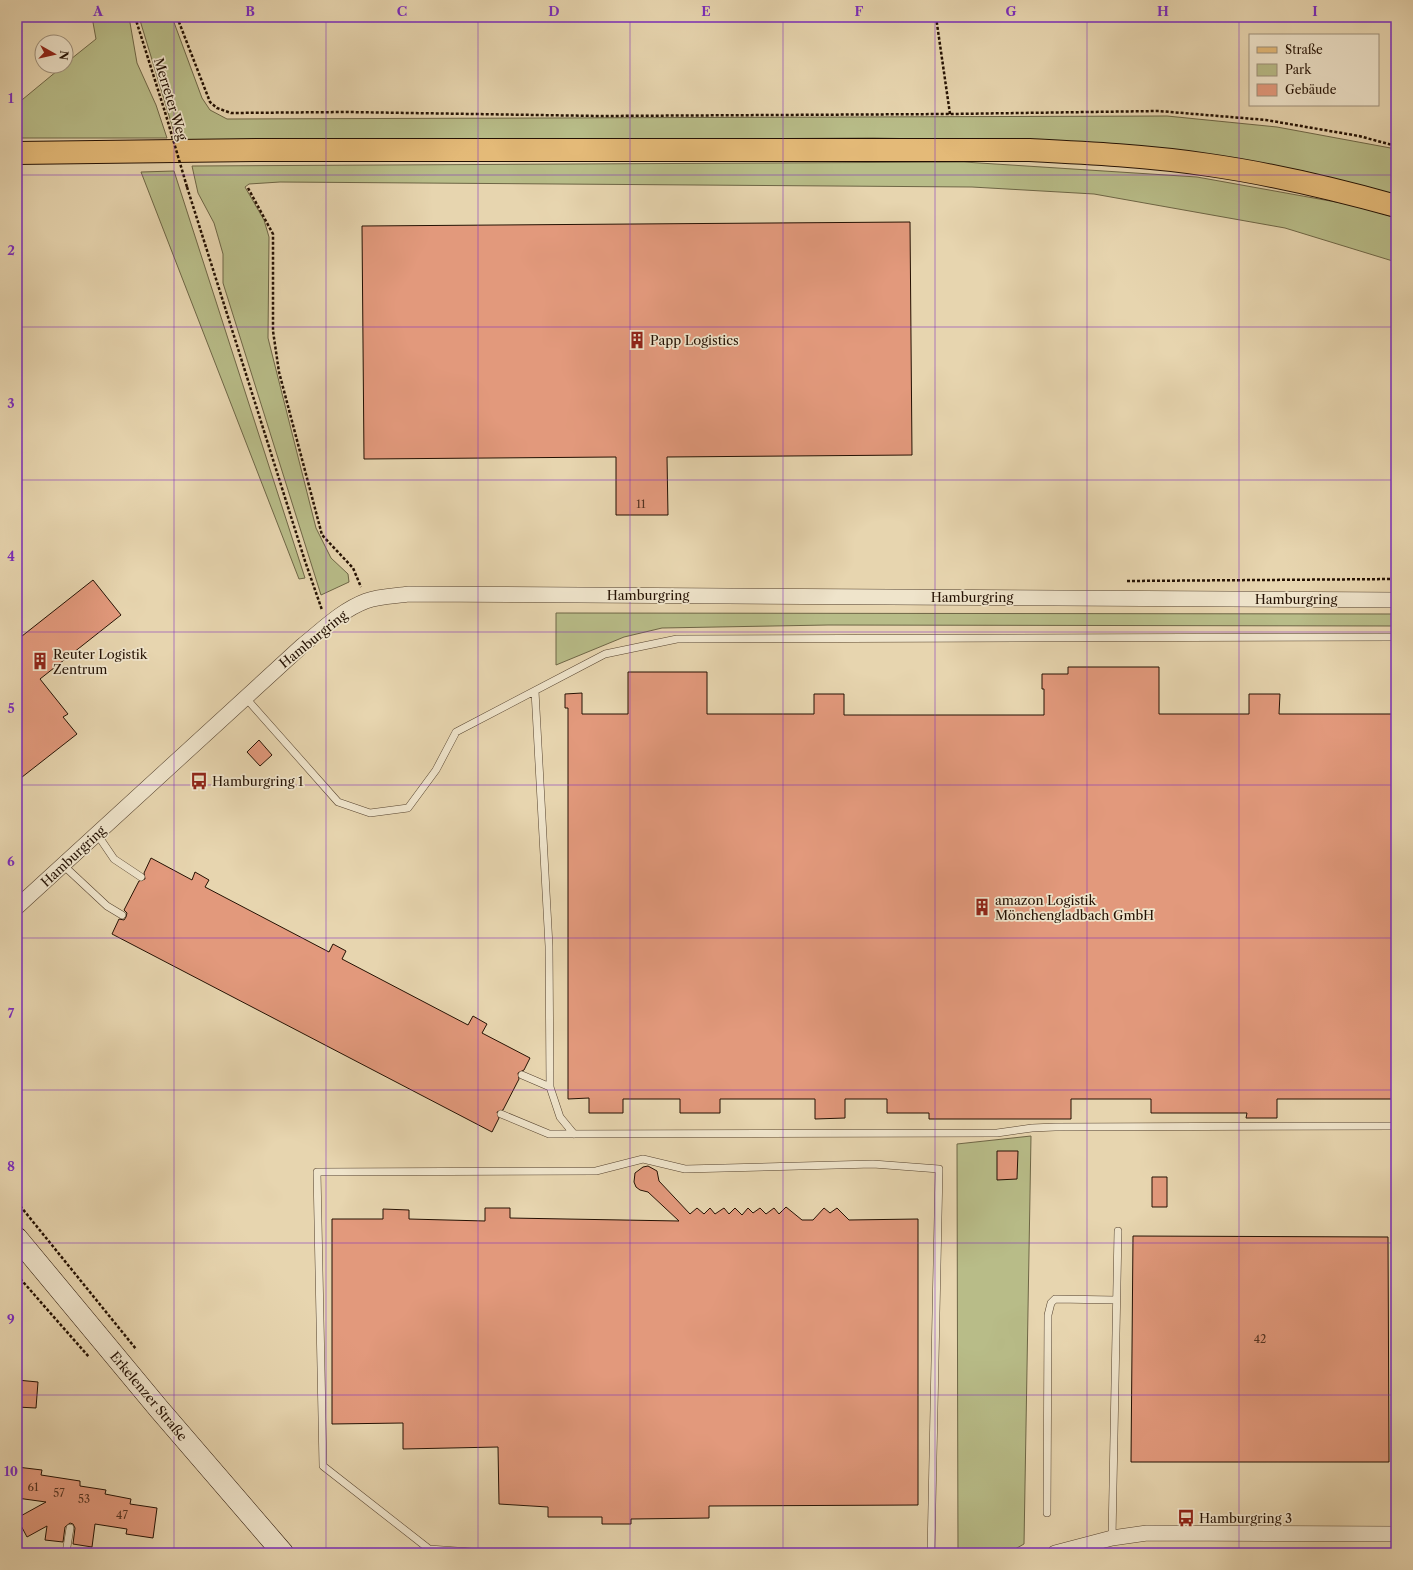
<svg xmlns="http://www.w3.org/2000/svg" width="1413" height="1570" viewBox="0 0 1413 1570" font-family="'Libre Caslon Text',serif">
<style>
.green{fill:#b8bc88;stroke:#6e6646}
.building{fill:#e2997c;stroke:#241103}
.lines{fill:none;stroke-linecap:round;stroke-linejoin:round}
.lane-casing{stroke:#55422e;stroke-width:8}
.street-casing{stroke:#55422e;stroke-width:16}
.secondary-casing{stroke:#241103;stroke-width:22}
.primary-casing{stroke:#241103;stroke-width:24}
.path{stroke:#241103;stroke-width:2.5;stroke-dasharray:3 2;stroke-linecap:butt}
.lane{stroke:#efe4cb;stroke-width:7}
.street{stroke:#efe4cb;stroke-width:15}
.secondary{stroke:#efe4cb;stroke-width:21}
.primary{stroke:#e4ba78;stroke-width:22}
.path-bridge{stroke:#241103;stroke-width:2.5;stroke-dasharray:3 2;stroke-linecap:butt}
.grid{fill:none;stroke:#7b2cbf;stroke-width:1;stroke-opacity:0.55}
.labels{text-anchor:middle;stroke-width:3.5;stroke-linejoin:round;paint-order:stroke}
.number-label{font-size:11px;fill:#543321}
.street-label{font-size:13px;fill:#241103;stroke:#efe4cb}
.poi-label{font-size:13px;fill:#241103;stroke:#efe4cb;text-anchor:start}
.neatline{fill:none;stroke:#7b2cbf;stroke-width:1.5}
.grid-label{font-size:13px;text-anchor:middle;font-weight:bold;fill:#7b2cbf}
</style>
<rect width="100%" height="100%" fill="#e7d5af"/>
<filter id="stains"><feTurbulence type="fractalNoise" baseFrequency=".005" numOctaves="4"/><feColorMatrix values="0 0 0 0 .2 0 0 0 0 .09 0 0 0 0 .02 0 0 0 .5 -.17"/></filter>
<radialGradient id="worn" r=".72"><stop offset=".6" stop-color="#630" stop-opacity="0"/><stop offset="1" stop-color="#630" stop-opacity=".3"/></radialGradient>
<path class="green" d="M92,17H129L137,63L156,105L167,138H17V104L63,66H66V63L96,39Z
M139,17H172L202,98L210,110L227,119L1167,116L1277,127L1396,149V195L1303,171L1207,155L1033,141L873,138L177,142Z
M964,162L1197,177L1358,206L1396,218V262L1285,228L1094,194L972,187L280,182L249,184L245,187L264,220L269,237L268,338L316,528L331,558L348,574L349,582L321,595L223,283V254L219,240L214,223L198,193L192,166Z
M174,171L305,578L299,579L141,172Z
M556,613L1396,614V626L828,625L662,628L624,637L556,665Z
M1031,1136L1024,1544L1008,1553H958L957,1144Z"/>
<path class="building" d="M910,222L912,455L667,457L668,515H616V457L364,459L362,226Z
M93,580L121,615L40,679L68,714L63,717L77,734L17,781V640Z
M1068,667H1159V714H1249V694H1280L1279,714H1396V1099H1277V1118H1246L1247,1113H1151V1099H1071V1119H929V1113H887V1099H845V1118L815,1119V1099H720V1113H680V1099H623V1113H589V1098L568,1099V708H565V694L582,693V714H628V672H707V714H814V694H844V715H1044V689H1042V674H1068Z
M259,740L272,755L260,766L247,752Z
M151,858L192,880L195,872L209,880L205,887L329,952L333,944L346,951L342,959L468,1025L473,1016L487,1024L482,1033L530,1058L524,1070L518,1073L519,1079L503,1110L497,1112L499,1118L492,1132L112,934L119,919L124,920L126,917L127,913L124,910L139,881L145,879L144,873Z
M997,1151H1018L1017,1179L997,1180Z
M648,1166L657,1171L659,1181L690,1214L697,1208L704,1214L710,1208L715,1214L724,1208L729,1214L735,1208L742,1215L748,1208L753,1213L760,1208L766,1214L774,1208L779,1214L786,1207L802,1220H813L824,1208L830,1213L837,1208L849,1220L918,1219V1505L709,1506V1518L631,1519V1524H602V1517H548V1507L499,1504L498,1447L403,1449V1423L332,1424V1219H383V1209L409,1210V1219L485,1221V1208H510V1218L679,1221L648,1192L640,1190L636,1187L634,1182L635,1173L643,1167Z
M1152,1177H1167V1207H1152Z
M1133,1236L1388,1237L1389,1462H1131Z
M17,1380L38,1382L36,1408L17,1407Z
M17,1467L42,1470L41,1475L80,1481V1486L106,1490L105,1494L131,1499L130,1504L157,1508L153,1538L126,1534L127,1529L95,1524L92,1547L73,1544L75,1528L73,1524L70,1523L65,1527L63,1542L45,1540L47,1526L27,1537L17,1518L46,1502L17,1498Z"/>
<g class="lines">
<g class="lane-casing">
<path id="lane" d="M535,691L549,946L550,1087L560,1117L574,1134
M245,697L338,802L370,813L408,808L436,770L456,732L605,654L677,639L1396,637
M97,834L114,859L141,877
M63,865L107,906L122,915
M522,1075L550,1087
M501,1114L549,1134L997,1133L1032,1128L1055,1127L1396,1126
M1047,1513L1048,1315L1051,1303L1055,1299L1116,1300
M1112,1538L1118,1231
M66,1553L70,1528
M486,1553L429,1549L323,1466L317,1172L596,1171L643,1159L685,1169L873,1164L939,1169L931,1553"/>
</g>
<g class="street-casing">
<path id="street" d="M17,907L303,645C323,629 342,610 366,601C379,596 395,596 409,594L1396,600
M1055,1553L1112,1538L1147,1533L1396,1534"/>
</g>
<g class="secondary-casing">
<path id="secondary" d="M17,1238L159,1409L283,1553"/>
</g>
<g class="primary-casing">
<path id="primary" d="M17,153L262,150H1028C1088,153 1149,156 1209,165C1272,174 1335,189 1396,206"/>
</g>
<path class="path" d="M135,17L165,112
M177,17L210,102L217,108L231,113L347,112L600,116L950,114L1159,111L1266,120L1359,136L1396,146
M936,17L950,114
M187,187L305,561L322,610
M248,188L273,234V331L279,372L322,535L353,568L361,587
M1127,581L1396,579
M17,1202L136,1349
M17,1275L89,1357"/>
<use href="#lane" class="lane"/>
<use href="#street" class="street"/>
<use href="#secondary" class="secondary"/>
<use href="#primary" class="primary"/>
<path class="path-bridge" d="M165,112L187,187"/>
</g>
<path class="grid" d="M174,17V1553M326,17V1553M478,17V1553M630,17V1553M783,17V1553M935,17V1553M1087,17V1553M1239,17V1553M17,175H1396M17,327H1396M17,480H1396M17,632H1396M17,785H1396M17,938H1396M17,1090H1396M17,1243H1396M17,1395H1396"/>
<defs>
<g id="building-bare" transform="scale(1.38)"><path d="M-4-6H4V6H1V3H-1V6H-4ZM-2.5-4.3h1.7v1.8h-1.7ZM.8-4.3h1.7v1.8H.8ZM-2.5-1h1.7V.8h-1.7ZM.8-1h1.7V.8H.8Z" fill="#8f2418" stroke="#efe4cb" stroke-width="2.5" paint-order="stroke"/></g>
<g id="bus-bare" transform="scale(1.38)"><path d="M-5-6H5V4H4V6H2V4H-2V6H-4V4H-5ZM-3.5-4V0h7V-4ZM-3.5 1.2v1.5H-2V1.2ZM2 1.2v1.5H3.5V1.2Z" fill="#8f2418" stroke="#efe4cb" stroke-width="2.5" paint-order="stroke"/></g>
</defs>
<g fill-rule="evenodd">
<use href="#building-bare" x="637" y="340"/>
<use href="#building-bare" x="40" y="661"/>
<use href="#bus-bare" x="199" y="781"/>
<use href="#building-bare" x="982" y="907"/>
<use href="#bus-bare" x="1186" y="1518"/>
</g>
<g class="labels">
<g class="number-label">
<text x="641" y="508">11</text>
<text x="1260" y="1343">42</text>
<text x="33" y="1491">61</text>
<text x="59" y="1497">57</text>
<text x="84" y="1503">53</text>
<text x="122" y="1519">47</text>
</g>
<g class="street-label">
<text transform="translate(171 99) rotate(73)" y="5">Merreter Weg</text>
<text x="648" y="600">Hamburgring</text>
<text x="972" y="602">Hamburgring</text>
<text x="1296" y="604">Hamburgring</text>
<text transform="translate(313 639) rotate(-39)" y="5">Hamburgring</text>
<text transform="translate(73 856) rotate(-43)" y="5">Hamburgring</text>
<text transform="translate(149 1396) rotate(50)" y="5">Erkelenzer Straße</text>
</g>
<g class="poi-label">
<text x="650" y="345">Papp Logistics</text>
<text x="53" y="659">Reuter Logistik<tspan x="53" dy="15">Zentrum</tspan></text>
<text x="212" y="786">Hamburgring 1</text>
<text x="995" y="905">amazon Logistik<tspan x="995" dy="15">Mönchengladbach GmbH</tspan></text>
<text x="1199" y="1523">Hamburgring 3</text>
</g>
</g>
<rect width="1413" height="1570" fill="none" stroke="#e7d5af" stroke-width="44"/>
<rect x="1249" y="34" width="130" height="72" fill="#efe4cb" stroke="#9e907b"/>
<rect x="1257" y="47" width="20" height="6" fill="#e4ba78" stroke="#9e907b"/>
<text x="1285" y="54" font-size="12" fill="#241103">Straße</text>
<rect x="1257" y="64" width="20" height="12" fill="#b8bc88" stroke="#9e907b"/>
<text x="1285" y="74" font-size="12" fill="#241103">Park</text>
<rect x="1257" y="84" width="20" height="12" fill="#e2997c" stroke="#9e907b"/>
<text x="1285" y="94" font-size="12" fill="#241103">Gebäude</text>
<g transform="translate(54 54) rotate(98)"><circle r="19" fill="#efe4cb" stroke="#9e907b"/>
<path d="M0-3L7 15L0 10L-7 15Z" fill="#8f2418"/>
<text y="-6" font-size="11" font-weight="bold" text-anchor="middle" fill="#241103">N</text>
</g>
<rect x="22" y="22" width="1369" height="1526" class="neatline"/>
<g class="grid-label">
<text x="98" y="16">A</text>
<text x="250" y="16">B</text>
<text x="402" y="16">C</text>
<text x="554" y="16">D</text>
<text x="706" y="16">E</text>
<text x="859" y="16">F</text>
<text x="1011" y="16">G</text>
<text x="1163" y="16">H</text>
<text x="1315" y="16">I</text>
<text x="11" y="103">1</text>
<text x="11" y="255">2</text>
<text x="11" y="408">3</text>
<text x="11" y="561">4</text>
<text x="11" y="713">5</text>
<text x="11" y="866">6</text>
<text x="11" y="1018">7</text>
<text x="11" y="1171">8</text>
<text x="11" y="1324">9</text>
<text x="11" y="1476">10</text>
</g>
<rect width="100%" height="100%" filter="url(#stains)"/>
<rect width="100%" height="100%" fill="url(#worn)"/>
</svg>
